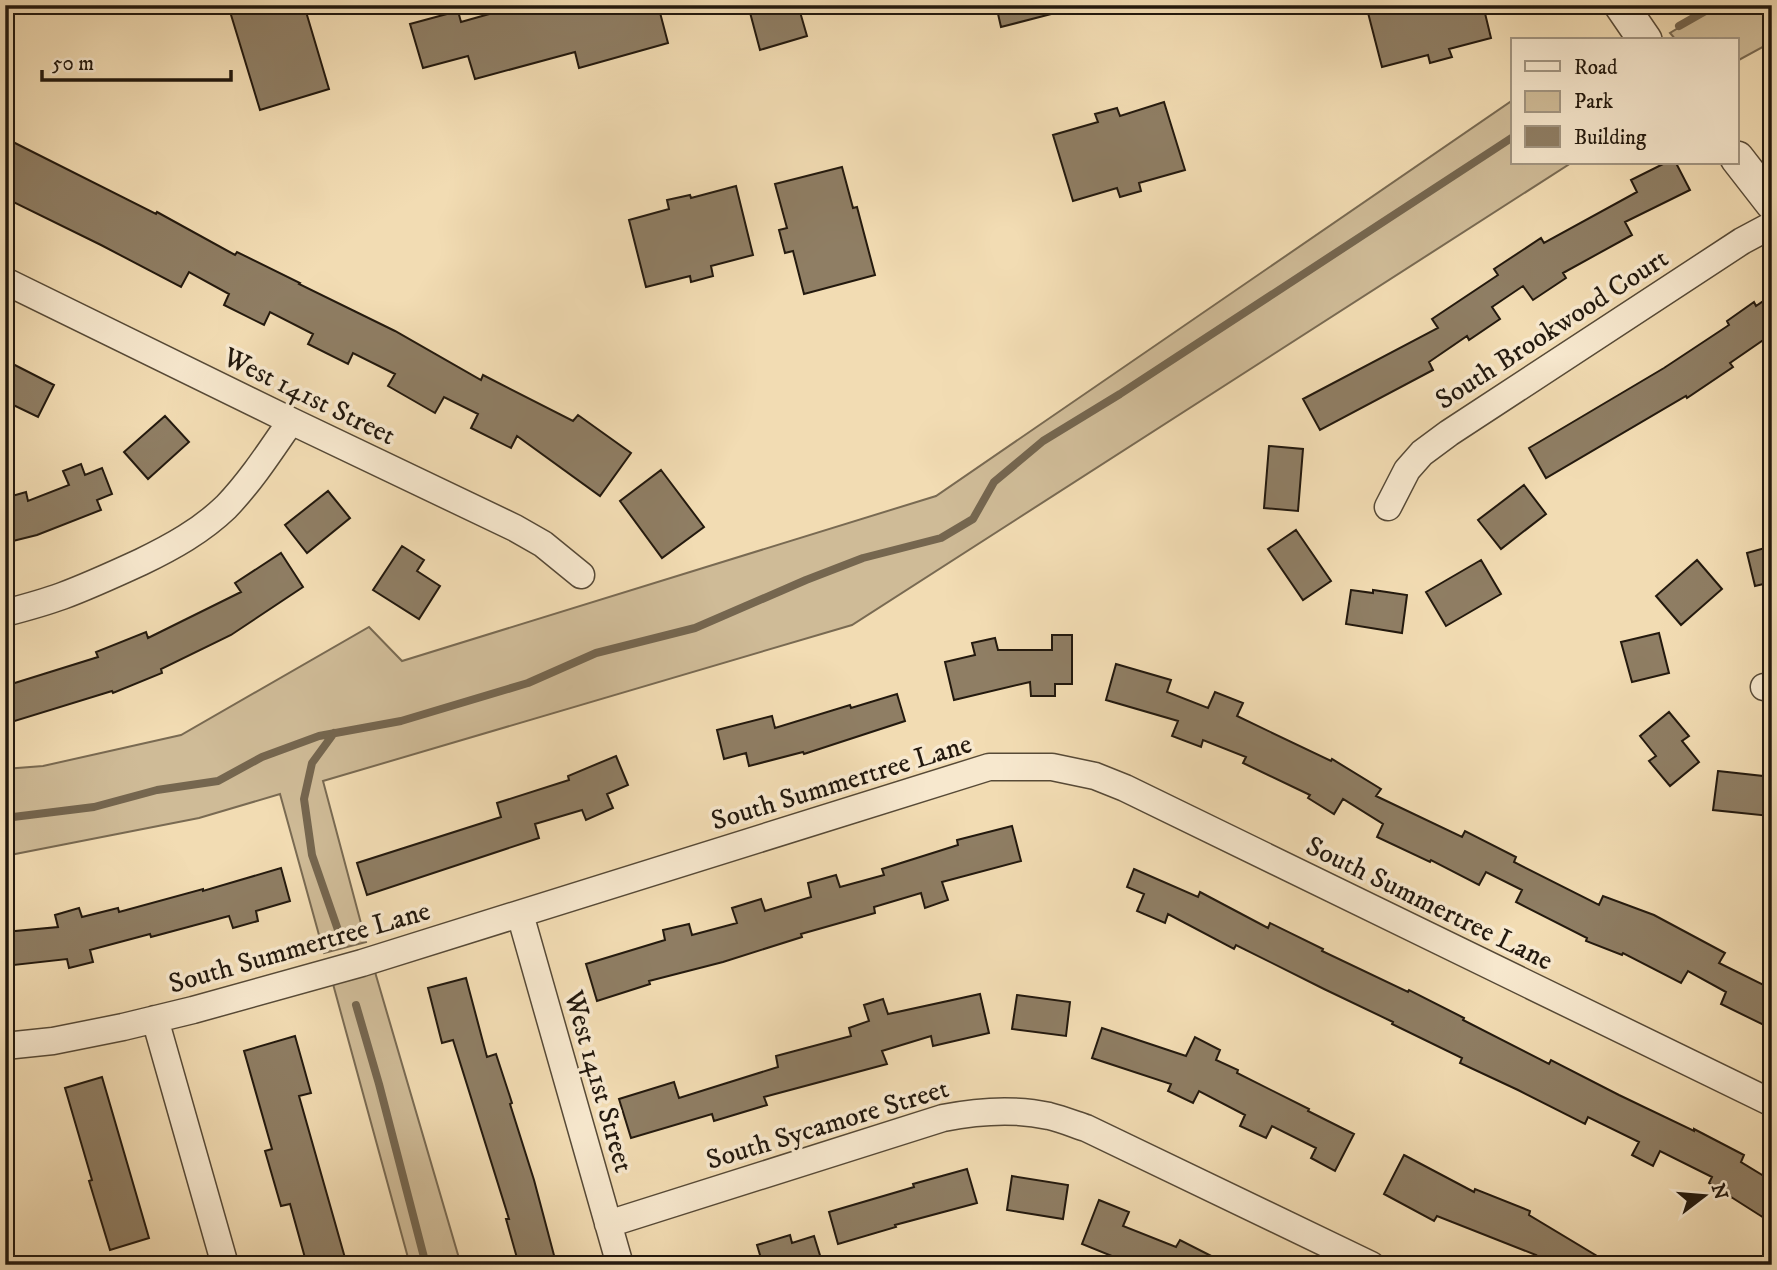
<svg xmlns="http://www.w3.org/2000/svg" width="1777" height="1270" viewBox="0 0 1777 1270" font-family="'IM FELL DW Pica',serif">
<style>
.green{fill:#cfbb97;stroke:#796a52;stroke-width:2}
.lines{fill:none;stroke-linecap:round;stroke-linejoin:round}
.stream{stroke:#75664f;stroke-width:8}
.building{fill:#8f7e64;stroke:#23190e;stroke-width:2}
.minor-casing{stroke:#574a37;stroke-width:29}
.tertiary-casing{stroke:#574a37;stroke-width:36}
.minor{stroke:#f7e8ce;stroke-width:26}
.tertiary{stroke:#f7e8ce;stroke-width:33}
.labels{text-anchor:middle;stroke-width:7;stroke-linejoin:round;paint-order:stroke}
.street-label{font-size:28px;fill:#23190e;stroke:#f7e8ce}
</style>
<rect width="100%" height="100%" fill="#f2dcb3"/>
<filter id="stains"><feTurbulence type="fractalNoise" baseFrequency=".00286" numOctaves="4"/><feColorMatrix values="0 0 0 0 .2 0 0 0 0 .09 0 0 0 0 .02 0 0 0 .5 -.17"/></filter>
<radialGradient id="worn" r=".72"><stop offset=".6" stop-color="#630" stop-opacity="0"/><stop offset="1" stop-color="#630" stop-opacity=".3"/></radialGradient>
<path class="green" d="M1716,5H1772V42L1737,61V40H1676L1670,33Z
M1513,100V163H1571L852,625L323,781L366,942L324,953L280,794L199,818L5,856V769L43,766L181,735L369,627L402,661L936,496Z
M375,972L461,1265H410L333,984Z"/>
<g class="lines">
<path class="stream" d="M1679,26L1716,5
M334,733L312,763L304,799L312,855L338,930
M5,818L94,807L157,790L218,781L262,757L319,736L401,721L528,683L596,653L695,628L806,580L863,558L941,538L973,519L994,482L1043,441L1120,394L1513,137
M356,1005L379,1084L426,1265"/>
</g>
<path class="building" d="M228,5H304L329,89L260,110Z
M521,5H552L554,13L583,5H658L668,43L579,68L575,52L475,79L468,56L423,68L410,24L458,11L461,22Z
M748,5H798L807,36L760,50Z
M996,5H1058L1059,12L1001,27Z
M1366,5H1483L1491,38L1449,49L1452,57L1430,63L1428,55L1382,67Z
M1164,102L1185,170L1139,183L1141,191L1120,197L1117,188L1073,201L1053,135L1098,122L1095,114L1117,108L1120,116Z
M5,138L156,214L157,212L235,255L237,252L300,283L299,284L395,331L481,380L483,375L573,421L578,415L631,453L600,496L517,436L511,448L471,428L478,414L444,397L435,413L388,386L395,374L353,353L348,364L308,344L313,334L270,312L264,325L224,305L229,294L189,272L181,287L101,245L5,198Z
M1665,163H1676L1690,190L1625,222L1632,235L1563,273L1566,278L1533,300L1523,286L1492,307L1500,319L1469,340L1467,336L1429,362L1433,370L1320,430L1303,399L1438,328L1432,319L1498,275L1494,269L1541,238L1544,243L1637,192L1631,180Z
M842,167L853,208L857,207L875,275L804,294L793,251L785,253L779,230L787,228L775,184Z
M736,186L753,255L711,266L713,276L691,282L690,276L646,287L629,220L669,209L667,200L690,195L691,198Z
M1772,295V334L1730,363L1733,367L1687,398L1686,396L1546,478L1529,448L1664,368L1729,325L1727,321L1754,302L1756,306Z
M5,360L54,385L38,417L5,401Z
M165,416L189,442L148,479L124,452Z
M1269,446L1303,449L1298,511L1264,508Z
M81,464L85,475L102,468L112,494L97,500L101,510L37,535L5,543V498L26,492L28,501L69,485L63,471Z
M661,470L704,527L662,558L620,501Z
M1524,485L1546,514L1501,549L1478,520Z
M328,491L350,518L307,553L285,525Z
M1296,530L1331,581L1303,600L1268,549Z
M402,546L424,560L417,571L440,586L419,619L373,590Z
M1772,546V582L1755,586L1747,553Z
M281,553L303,587L231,635L161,669L162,673L113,693L112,691L5,724V686L98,657L96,652L146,632L148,638L241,592L235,583Z
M1481,560L1501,594L1446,626L1426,592Z
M1697,560L1722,589L1681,625L1656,596Z
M1351,590L1373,593V590L1407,595L1402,633L1346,624Z
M1659,633L1669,673L1632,682L1621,642Z
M1052,635H1072V684H1055V696H1031L1030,682L954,700L945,662L975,655L972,643L995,638L998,650H1052Z
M1116,664L1171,680L1167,692L1208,708L1215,692L1243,703L1237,716L1331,761L1332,759L1381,789L1376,796L1462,837L1465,831L1516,857L1514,862L1599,905L1603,896L1654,915L1725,953L1719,963L1772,989V1029L1721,1004L1726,992L1688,971L1681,983L1623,953L1622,955L1586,941L1587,938L1516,902L1522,890L1486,872L1479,885L1431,860L1430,862L1377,837L1383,824L1343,799L1334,814L1308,798L1310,795L1243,763L1246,757L1203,740L1201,747L1172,736L1178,721L1106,700Z
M897,694L905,721L804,754L803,752L749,766L746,753L724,759L717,730L772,716L775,728L850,705L851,708Z
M1669,712L1689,736L1682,741L1699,762L1670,786L1649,761L1656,756L1640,736Z
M616,756L628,785L607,794L613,808L586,820L582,810L535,824L539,838L367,895L357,863L501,817L497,803L569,780L568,776Z
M1718,771L1772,777L1770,816L1713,810Z
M1012,826L1021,861L942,882L948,900L925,908L921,893L874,907L875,913L801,934L802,937L723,962L649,981L650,984L597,1001L586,964L665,940L663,930L689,924L692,935L737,923L732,908L761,899L765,911L811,897L808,883L836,875L840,887L884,875L882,869L958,845L957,840Z
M281,868L290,901L256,911L258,921L233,928L229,916L151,937L150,934L90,950L93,962L69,968L67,959L5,966V932L58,927L55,915L79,908L82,917L118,908L119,912L203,889V891Z
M1134,869L1198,897L1200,892L1268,928L1270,923L1323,949L1322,951L1408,992L1409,990L1464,1018L1463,1020L1549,1064L1551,1060L1619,1095L1694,1131V1129L1744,1155L1741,1162L1772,1181V1223L1709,1183L1712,1177L1660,1151L1653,1166L1632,1155L1639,1142L1588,1117L1585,1124L1518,1090L1460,1063L1462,1058L1392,1024L1393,1022L1324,989L1236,945L1234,949L1168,914L1165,923L1137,911L1144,894L1127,887Z
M466,978L487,1057L496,1054L512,1103L510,1104L534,1180L555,1259L534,1265H519L506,1219H509L453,1040L442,1043L428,988Z
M980,994L989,1033L933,1046L931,1036L882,1051L887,1064L764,1097L767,1105L714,1121L712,1114L631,1138L619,1099L674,1082L679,1098L778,1067L776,1056L851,1036L849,1028L869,1021L864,1005L883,999L888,1014Z
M1017,995L1070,1002L1066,1036L1012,1029Z
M1102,1028L1186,1056L1195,1037L1220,1050L1216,1060L1238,1070L1237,1073L1309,1109L1308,1111L1354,1134L1335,1171L1311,1158L1316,1148L1272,1126L1266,1138L1240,1126L1245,1115L1199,1091L1193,1103L1168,1091L1171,1084L1092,1058Z
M295,1036L311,1093L299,1096L347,1265H307L290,1204L281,1206L265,1151L272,1149L244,1051Z
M102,1077L149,1238L110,1250L89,1181L92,1180L65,1088Z
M1404,1155L1474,1192L1475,1189L1530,1211L1529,1215L1612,1265H1530L1536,1255L1437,1216L1434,1221L1384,1194Z
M967,1169L977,1203L895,1225L896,1227L838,1244L829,1212L914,1187L913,1184Z
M1012,1176L1068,1185L1063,1219L1007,1210Z
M1099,1200L1129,1212L1123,1226L1176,1247L1180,1240L1229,1265H1134L1082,1244Z
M790,1235L792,1243L814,1236L823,1265H763L757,1245Z"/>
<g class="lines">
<g class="minor-casing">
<path id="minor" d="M5,281L291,421L515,528L543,544L581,575
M1388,507L1407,470L1422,453L1449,433L1742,241L1772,225
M5,613C24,608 43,603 62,596C89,586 115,574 141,562C172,547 201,531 226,507C251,481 271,450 291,421
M1764,687L1772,689
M520,914L620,1265
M155,1019L225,1265
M5,1046L53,1041L123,1027L193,1010L362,963L989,767H1052L1095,776L1125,788L1772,1103
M608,1224L943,1118C978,1111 1013,1108 1049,1116C1061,1119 1074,1124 1086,1128L1371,1265"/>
</g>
<g class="tertiary-casing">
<path id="tertiary" d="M1621,5L1645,40
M1737,158L1772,203"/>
</g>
<use href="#minor" class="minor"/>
<use href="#tertiary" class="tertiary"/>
</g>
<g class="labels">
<g class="street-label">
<text transform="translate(1551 328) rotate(-33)" y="10">South Brookwood Court</text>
<text transform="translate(310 395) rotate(26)" y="10">West 141st Street</text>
<text transform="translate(841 781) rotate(-17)" y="10">South Summertree Lane</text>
<text transform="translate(1430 902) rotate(26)" y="10">South Summertree Lane</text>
<text transform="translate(299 946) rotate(-16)" y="10">South Summertree Lane</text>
<text transform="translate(600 1081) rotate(74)" y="10">West 141st Street</text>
<text transform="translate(827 1123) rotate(-17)" y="10">South Sycamore Street</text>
</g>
</g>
<rect width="1777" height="1270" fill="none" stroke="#f2dcb3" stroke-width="28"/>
<rect x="7" y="7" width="1763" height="1256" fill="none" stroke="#23190e" stroke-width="3.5"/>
<rect x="14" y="14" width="1749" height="1242" fill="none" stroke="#23190e" stroke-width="2"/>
<rect x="1511" y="38" width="228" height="126" fill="#f7e8ce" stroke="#a29581" stroke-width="2"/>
<rect x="1525" y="61" width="35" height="10" fill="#f7e8ce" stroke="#a29581" stroke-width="2"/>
<text x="1574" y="74" font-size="21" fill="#23190e">Road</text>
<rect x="1525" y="91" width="35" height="21" fill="#cfbb97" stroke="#a29581" stroke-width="2"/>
<text x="1574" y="108" font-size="21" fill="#23190e">Park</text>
<rect x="1525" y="126" width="35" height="21" fill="#8f7e64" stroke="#a29581" stroke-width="2"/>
<text x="1574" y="144" font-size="21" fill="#23190e">Building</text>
<g transform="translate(1704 1196) rotate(74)" stroke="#f7e8ce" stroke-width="5" paint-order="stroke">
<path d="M0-5L12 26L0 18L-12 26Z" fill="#23190e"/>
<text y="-10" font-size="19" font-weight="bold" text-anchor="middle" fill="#23190e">N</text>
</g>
<path d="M42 70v10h189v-10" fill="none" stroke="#23190e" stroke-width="3.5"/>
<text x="52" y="70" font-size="21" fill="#23190e" stroke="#f7e8ce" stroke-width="5" paint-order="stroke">50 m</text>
<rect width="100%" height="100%" filter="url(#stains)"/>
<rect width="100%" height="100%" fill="url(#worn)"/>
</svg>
